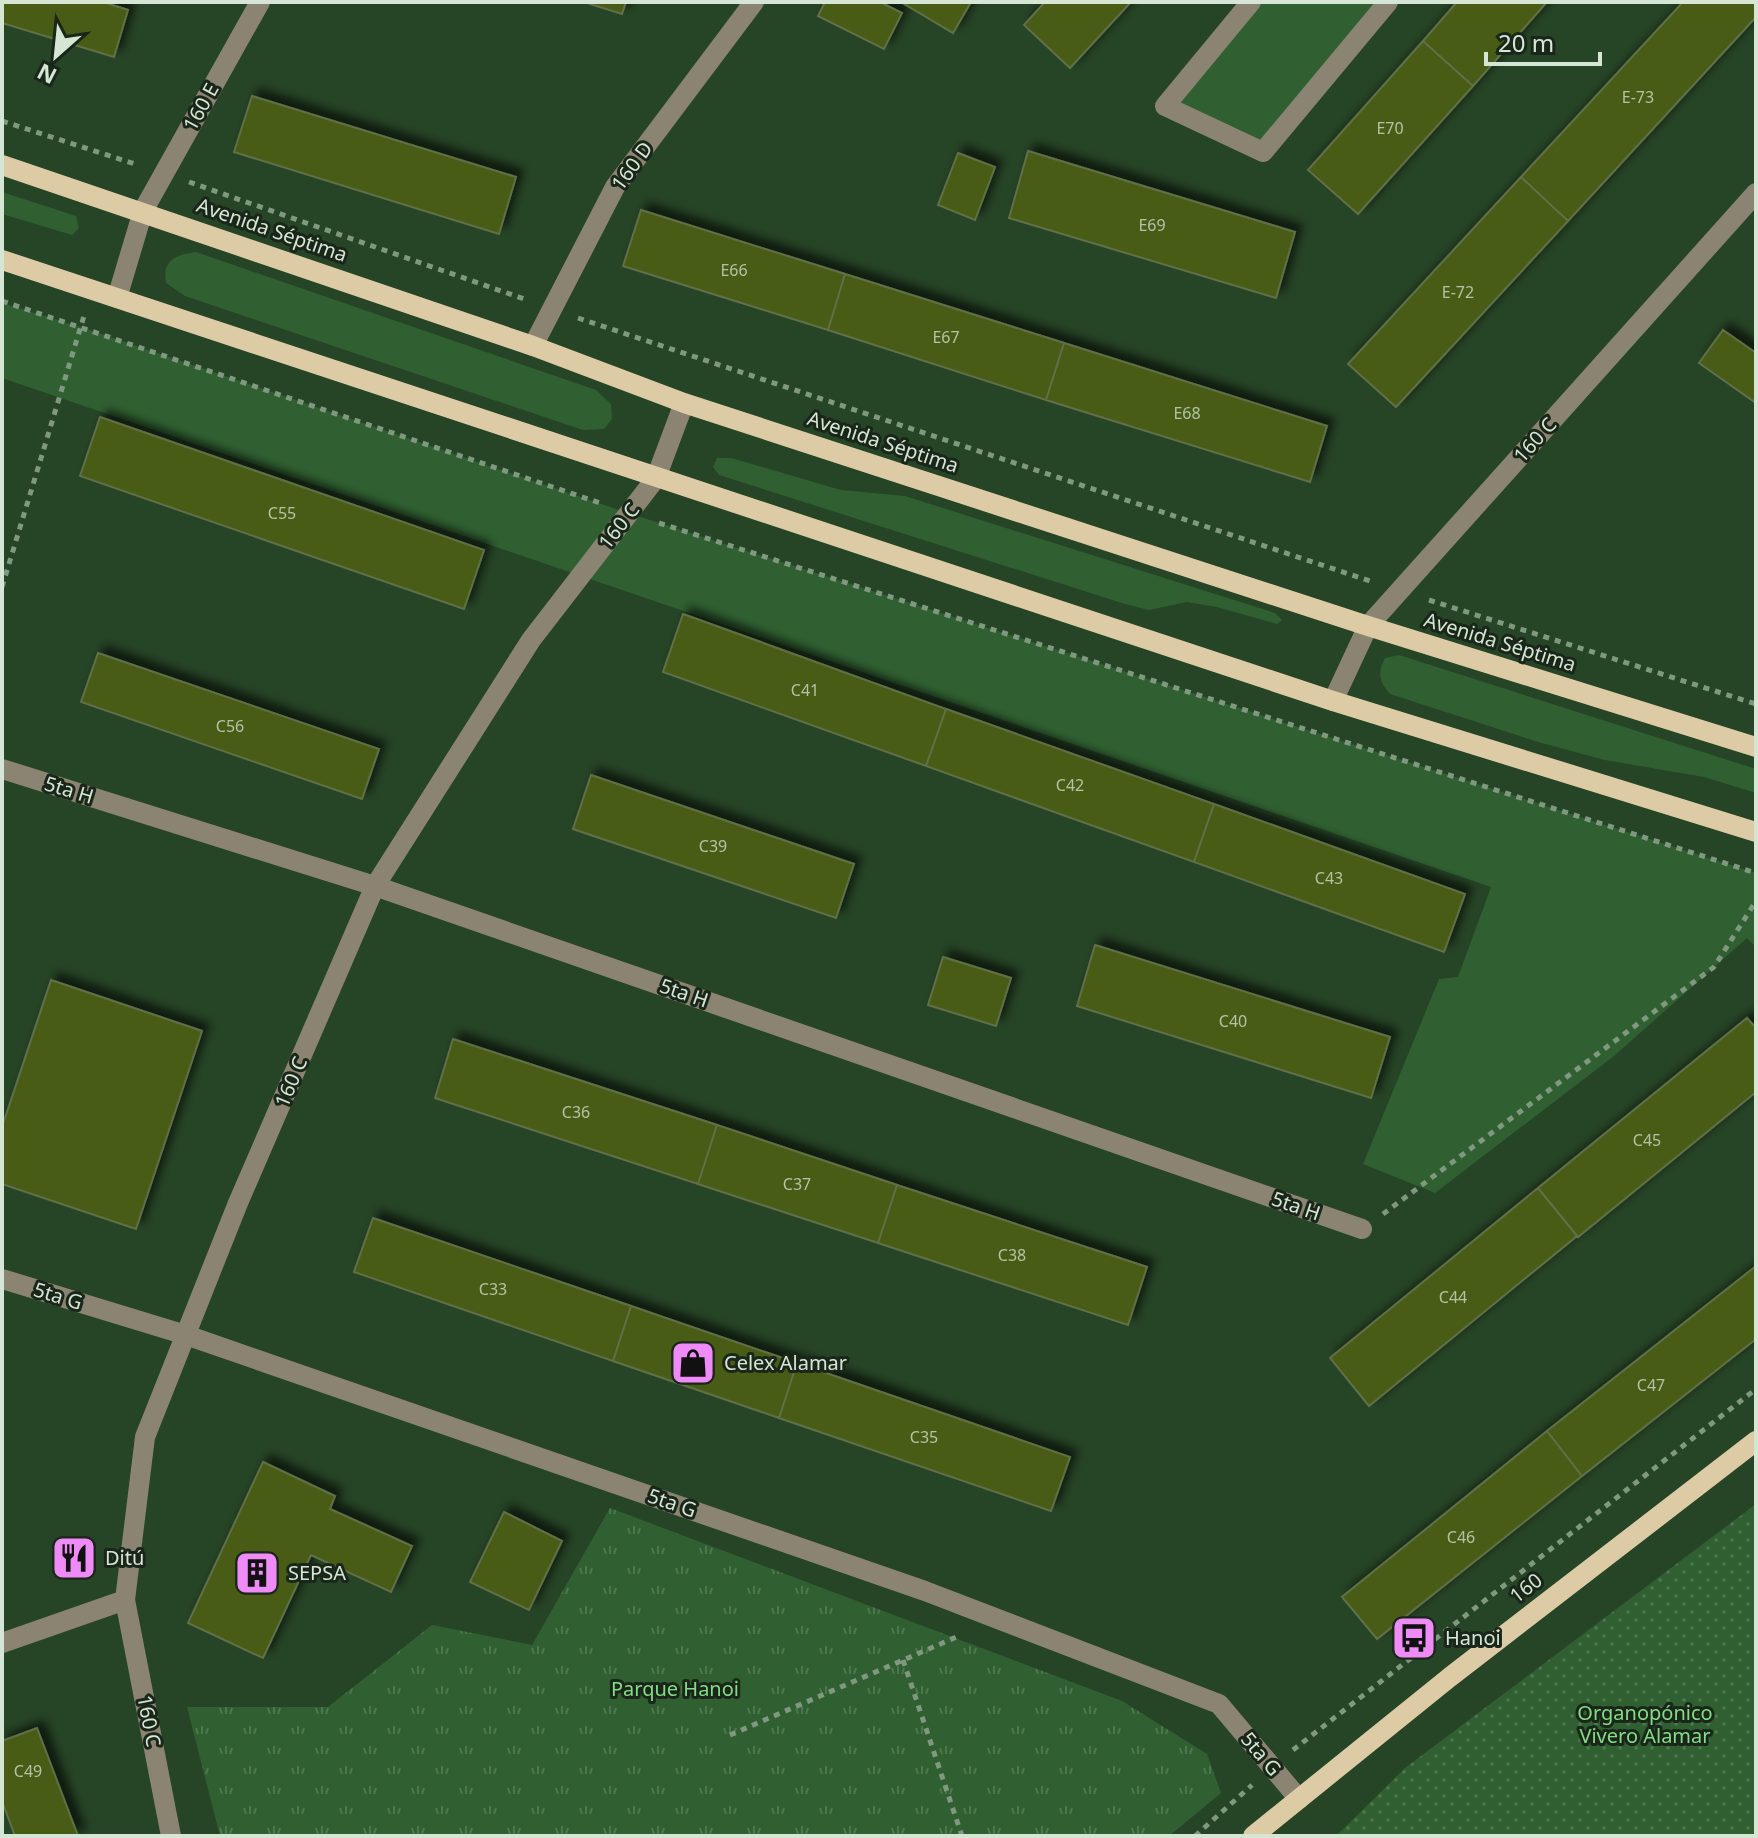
<svg xmlns="http://www.w3.org/2000/svg" width="1758" height="1838" viewBox="0 0 1758 1838" font-family="'Noto Sans',sans-serif">
<style>
.grass{fill:#306031}
.park{fill:url(#park-tufts)}
.garden{fill:url(#garden-dots)}
.building{fill:#485b18;stroke:#616f47;stroke-width:2;filter:url(#shadow)}
.lines{fill:none;stroke-linecap:round;stroke-linejoin:round}
.path{stroke:#809880;stroke-width:5;stroke-dasharray:6 6;stroke-linecap:butt}
.minor{stroke:#8c8472;stroke-width:20}
.major{stroke:#ddcba6;stroke-width:20}
.labels{text-anchor:middle;stroke-width:6;stroke-linejoin:round;paint-order:stroke}
.number-label{font-size:16px;fill:#b2c4a5}
.street-label{font-size:20px;fill:#d5e7d4;stroke:#192619}
.poi-label{font-size:20px;fill:#d5e7d4;stroke:#192619;text-anchor:start}
.park-label{font-size:20px;fill:#84dc85;stroke:#192619}
</style>
<defs>
<pattern id="park-tufts" width="24" height="20" patternUnits="userSpaceOnUse" patternTransform="scale(2)"><rect width="24" height="20" fill="#306031"/><path d="M3 7l-1-3M5 7V3M7 7l1-3M15 17l-1-3M17 17v-4M19 17l1-3" fill="none" stroke="#4d774e"/></pattern>
<pattern id="garden-dots" width="8" height="8" patternUnits="userSpaceOnUse" patternTransform="scale(2)"><rect width="8" height="8" fill="#306031"/><path d="M2 2h.1M6 6h.1" fill="none" stroke="#4d774e" stroke-width="1.8" stroke-linecap="round"/></pattern>
<filter id="shadow"><feDropShadow dx="7" dy="-7" stdDeviation="4" flood-color="#0009"/></filter>
</defs>
<rect width="100%" height="100%" fill="#264426"/>
<path class="grass" d="M1251,2H1388L1263,152L1165,106Z
M2,192L76,216L79,228L72,235L2,214Z
M196,252L596,390L611,404L612,419L604,429L583,430L185,296L166,283C162,260 175,255 196,252Z
M2,303L81,327L628,513L1756,873V947L1747,938L1614,1056L1435,1193L1363,1164L1439,979L1458,977L1491,887L2,378Z
M717,458H731L841,490L905,496L1275,613L1282,620L1277,624L1217,607L1187,602L1149,610L1125,604L719,475L713,467Z
M1399,655L1756,769V793L1704,777L1605,760L1538,742L1390,694C1379,681 1377,673 1385,658Z"/>
<path class="park" d="M610,1508L1122,1701L1207,1754L1221,1793L1169,1836H220L187,1707H328L432,1625L532,1645Z"/>
<path class="garden" d="M1756,1504V1836H1336L1405,1768Z"/>
<path class="building" d="M2,2H103L128,10L114,57L2,23Z
M584,2H626L622,14Z
M825,2H880L902,13L884,49L818,16Z
M901,2H971L953,33Z
M1045,2H1131L1070,68L1024,25Z
M1457,2H1547L1473,86L1423,41Z
M1683,2H1753L1756,5V17L1568,221L1521,177Z
M1423,41L1473,86L1358,214L1308,170Z
M252,96L516,177L499,234L234,152Z
M1028,151L1295,232L1276,298L1009,218Z
M958,153L995,167L975,220L938,205Z
M1521,177L1568,221L1396,407L1348,364Z
M641,210L845,274L828,330L623,266Z
M845,274L1064,343L1046,400L828,330Z
M1723,330L1756,353V403L1699,363Z
M1064,343L1327,426L1310,482L1046,400Z
M100,417L484,550L464,609L80,476Z
M683,614L946,709L926,766L663,672Z
M98,653L379,749L362,799L81,702Z
M946,709L1214,804L1194,862L926,766Z
M591,775L854,864L836,918L573,829Z
M1214,804L1465,894L1444,952L1194,862Z
M1095,945L1390,1037L1371,1098L1077,1006Z
M943,957L1011,978L996,1026L928,1005Z
M51,980L202,1031L136,1229L2,1184V1127Z
M1747,1018L1756,1028V1092L1578,1237L1538,1188Z
M453,1039L717,1125L698,1184L435,1098Z
M717,1125L897,1185L878,1243L698,1184Z
M897,1185L1147,1267L1128,1325L878,1243Z
M1538,1188L1577,1236L1369,1406L1330,1358Z
M373,1218L631,1306L613,1361L354,1272Z
M1756,1266V1339L1582,1476L1547,1431Z
M631,1306L797,1363L779,1418L613,1361Z
M797,1363L1070,1457L1051,1511L779,1418Z
M1547,1431L1582,1476L1377,1639L1342,1597Z
M263,1462L335,1496L330,1509L412,1546L391,1592L311,1555L263,1658L188,1623Z
M504,1512L562,1541L529,1610L470,1582Z
M37,1728L78,1836H15L2,1801V1741Z"/>
<g class="lines">
<path class="path" d="M2,121L138,165
M189,182L527,300
M2,301L600,503
M578,318L1370,581
M659,523L1756,873
M2,587L84,316
M1429,600L1756,704
M1383,1214L1714,967L1756,901
M903,1660L962,1836
M730,1735L961,1635
M1293,1750L1756,1389
M1195,1836L1252,1785"/>
<path class="minor" d="M1251,2L1165,106L1263,152L1388,2
M117,298L143,211L260,2
M533,346L615,187L754,2
M1333,701L1368,626L1756,193
M2,769L375,886L1362,1229
M2,1279L186,1335L925,1591L1219,1704L1299,1799
M2,1643L125,1600
M171,1836L125,1600L145,1437L238,1203L375,886L531,640L656,478L684,403"/>
<path class="major" d="M2,165L533,346L684,403L1368,626L1756,747
M2,260L1333,701L1756,832
M1253,1836L1450,1677L1756,1441"/>
</g>
<defs>
<g id="shop-square" transform="scale(2.3)"><rect x="-9" y="-9" width="18" height="18" rx="4" fill="#ef8bf7" stroke="#192619"/><path d="M-5-2.5h2.3a2.7 3.5 0 0 1 5.4 0H5L5.5 6h-11ZM-1.5-2.5h3a1.5 2.3 0 0 0-3 0Z" fill="#111"/></g>
<g id="restaurant-square" transform="scale(2.3)"><rect x="-9" y="-9" width="18" height="18" rx="4" fill="#ef8bf7" stroke="#192619"/><path d="M-5-6h1v4h1v-4h1v4h1v-4h1v5L-1.5 .5V6h-2V.5L-5-1ZM5-6V6H3V1.5H1.5Q1.5-4 5-6Z" fill="#111"/></g>
<g id="building-square" transform="scale(2.3)"><rect x="-9" y="-9" width="18" height="18" rx="4" fill="#ef8bf7" stroke="#192619"/><path d="M-4-6H4V6H1V3H-1V6H-4ZM-2.5-4.3h1.7v1.8h-1.7ZM.8-4.3h1.7v1.8H.8ZM-2.5-1h1.7V.8h-1.7ZM.8-1h1.7V.8H.8Z" fill="#111"/></g>
<g id="bus-square" transform="scale(2.3)"><rect x="-9" y="-9" width="18" height="18" rx="4" fill="#ef8bf7" stroke="#192619"/><path d="M-5-6H5V4H4V6H2V4H-2V6H-4V4H-5ZM-3.5-4V0h7V-4ZM-3.5 1.2v1.5H-2V1.2ZM2 1.2v1.5H3.5V1.2Z" fill="#111"/></g>
</defs>
<g fill-rule="evenodd">
<use href="#shop-square" x="693" y="1363"/>
<use href="#restaurant-square" x="74" y="1558"/>
<use href="#building-square" x="257" y="1573"/>
<use href="#bus-square" x="1414" y="1638"/>
</g>
<g class="labels">
<g class="number-label">
<text x="1638" y="103">E-73</text>
<text x="1390" y="134">E70</text>
<text x="1152" y="231">E69</text>
<text x="734" y="276">E66</text>
<text x="1458" y="298">E-72</text>
<text x="946" y="343">E67</text>
<text x="1187" y="419">E68</text>
<text x="282" y="519">C55</text>
<text x="805" y="696">C41</text>
<text x="230" y="732">C56</text>
<text x="1070" y="791">C42</text>
<text x="713" y="852">C39</text>
<text x="1329" y="884">C43</text>
<text x="1233" y="1027">C40</text>
<text x="576" y="1118">C36</text>
<text x="1647" y="1146">C45</text>
<text x="797" y="1190">C37</text>
<text x="1012" y="1261">C38</text>
<text x="493" y="1295">C33</text>
<text x="1453" y="1303">C44</text>
<text x="1651" y="1391">C47</text>
<text x="924" y="1443">C35</text>
<text x="1461" y="1543">C46</text>
<text x="28" y="1777">C49</text>
</g>
<g class="street-label">
<text transform="translate(201 107) rotate(-61)" y="7">160 E</text>
<text transform="translate(632 166) rotate(-54)" y="7">160 D</text>
<text transform="translate(272 230) rotate(19)" y="7">Avenida Séptima</text>
<text transform="translate(1535 440) rotate(-48)" y="7">160 C</text>
<text transform="translate(883 442) rotate(18)" y="7">Avenida Séptima</text>
<text transform="translate(619 526) rotate(-52)" y="7">160 C</text>
<text transform="translate(1500 642) rotate(17)" y="7">Avenida Séptima</text>
<text transform="translate(69 790) rotate(17)" y="7">5ta H</text>
<text transform="translate(684 993) rotate(19)" y="7">5ta H</text>
<text transform="translate(291 1082) rotate(-67)" y="7">160 C</text>
<text transform="translate(1296 1206) rotate(19)" y="7">5ta H</text>
<text transform="translate(58 1296) rotate(17)" y="7">5ta G</text>
<text transform="translate(672 1503) rotate(19)" y="7">5ta G</text>
<text transform="translate(1526 1588) rotate(-38)" y="7">160</text>
<text transform="translate(149 1721) rotate(79)" y="7">160 C</text>
<text transform="translate(1261 1754) rotate(50)" y="7">5ta G</text>
</g>
<g class="poi-label">
<text x="724" y="1370">Celex Alamar</text>
<text x="105" y="1565">Ditú</text>
<text x="288" y="1580">SEPSA</text>
<text x="1445" y="1645">Hanoi</text>
</g>
<g class="park-label">
<text x="675" y="1696">Parque Hanoi</text>
<text x="1645" y="1720">Organopónico<tspan x="1645" dy="23">Vivero Alamar</tspan></text>
</g>
</g>
<rect width="1758" height="1838" fill="none" stroke="#d5e7d4" stroke-width="8"/>
<g transform="translate(56 56) rotate(207)" stroke="#192619" stroke-width="6" paint-order="stroke">
<path d="M0-6L14 30L0 20L-14 30Z" fill="#d5e7d4"/>
<text y="-12" font-size="22" font-weight="bold" text-anchor="middle" fill="#d5e7d4">N</text>
</g>
<path d="M1486 52v12h114v-12" fill="none" stroke="#d5e7d4" stroke-width="4"/>
<text x="1498" y="52" font-size="24" fill="#d5e7d4" stroke="#192619" stroke-width="6" paint-order="stroke">20 m</text>
</svg>
